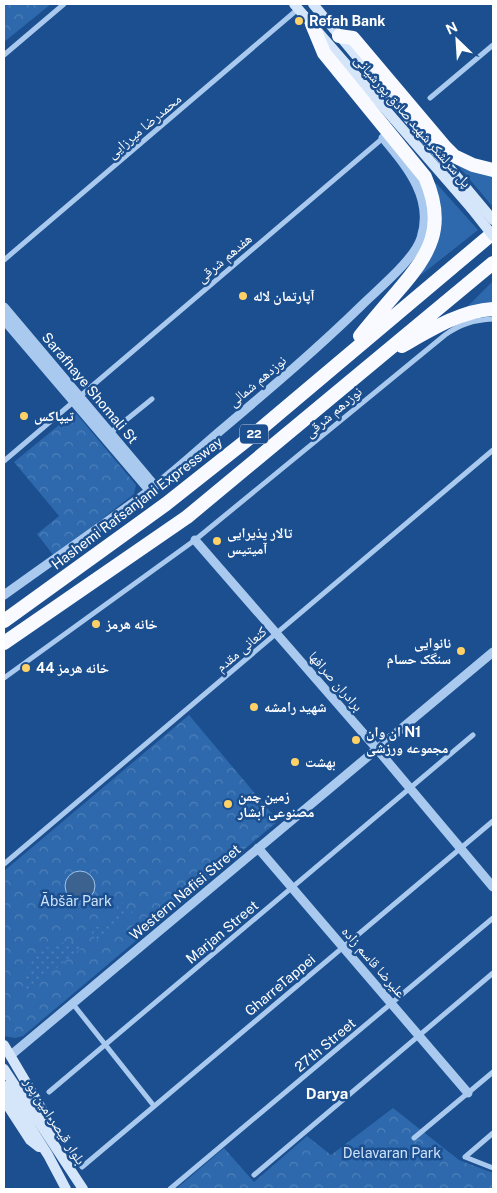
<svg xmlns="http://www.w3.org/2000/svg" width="497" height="1193" viewBox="0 0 497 1193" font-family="'Public Sans','Noto Naskh Arabic',sans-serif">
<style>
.grass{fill:#2e69ad}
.park{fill:url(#park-crowns)}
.garden{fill:url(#garden-dots)}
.water{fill:#3c6290;stroke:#9cc4f0}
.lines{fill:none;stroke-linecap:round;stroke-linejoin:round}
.minor{stroke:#a9c9ee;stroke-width:5}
.tertiary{stroke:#a9c9ee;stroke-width:9}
.secondary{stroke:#d6e6fa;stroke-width:10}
.trunk{stroke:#f8faff;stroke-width:14}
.secondary-bridge{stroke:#d6e6fa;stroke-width:10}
.poi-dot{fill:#ffd166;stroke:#1b4f8f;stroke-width:2}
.labels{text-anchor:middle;stroke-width:5;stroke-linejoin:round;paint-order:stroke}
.shield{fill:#1b4f8f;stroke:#bbcadd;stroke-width:1}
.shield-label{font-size:12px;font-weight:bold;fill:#fff}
.poi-label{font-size:14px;font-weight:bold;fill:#fff;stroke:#1b4f8f;text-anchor:start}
.street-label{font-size:14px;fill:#fff;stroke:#1b4f8f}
.park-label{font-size:14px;fill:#cfe3fa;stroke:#1b4f8f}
.neighbourhood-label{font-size:15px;font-weight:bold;fill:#fff;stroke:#1b4f8f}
</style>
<defs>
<pattern id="park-crowns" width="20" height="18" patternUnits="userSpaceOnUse" patternTransform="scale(1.25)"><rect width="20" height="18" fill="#2e69ad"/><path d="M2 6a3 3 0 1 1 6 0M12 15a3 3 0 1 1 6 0" fill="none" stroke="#4d80b9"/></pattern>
<pattern id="garden-dots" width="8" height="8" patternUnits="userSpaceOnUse" patternTransform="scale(1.25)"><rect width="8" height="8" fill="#2e69ad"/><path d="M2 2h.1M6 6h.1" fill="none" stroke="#4d80b9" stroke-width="1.8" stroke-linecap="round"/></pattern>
</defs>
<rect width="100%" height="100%" fill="#1b4f8f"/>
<path class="grass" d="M455,162L493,173V207Z
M436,183L478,230L421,275L433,186Z
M493,281V305L467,307Z"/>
<path class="park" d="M4,4H51L4,42Z
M75,412L136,485L134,494L54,556L37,534L59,516L14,462Z
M189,715L278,821L23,1036L15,1038L4,1036V871Z
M393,1108L459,1160L493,1173V1189H176L224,1148L254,1182L307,1136L331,1155Z"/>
<path class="garden" d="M117,899L133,912L96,941L87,922L98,927C114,922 118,915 117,899Z
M69,941L85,945L25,994C20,975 34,951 53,945C58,943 64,943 69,941Z"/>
<path class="water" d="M65 886a15 15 0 1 1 30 0a15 15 0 1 1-30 0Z"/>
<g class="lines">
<path class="minor" d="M4,55L64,4
M430,98L493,45
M4,260L298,9
M110,433L152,399
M4,461L383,138
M4,678L195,540L445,335C460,324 474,320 493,319
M4,864L493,450
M73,1004L154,1106
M49,1092L473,735
M493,1133L465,1157L493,1168
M414,1138L493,1072
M82,1167L493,821
M254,1175L493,973
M170,1189L493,918"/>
<path class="tertiary" d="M4,307L155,486
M4,320L149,490
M195,540L377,749L493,887
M4,595C54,559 105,524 154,487C179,468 202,446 226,426C272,387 318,348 361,306C378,289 414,260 421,238C434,198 407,167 383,138
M258,848L468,1093
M11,1055L493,652"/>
<path class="secondary" d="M294,4L471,208
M313,4L493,220
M4,1045L43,1111L53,1136
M4,1069L83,1189
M4,1086L48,1155L66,1189
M4,1100L30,1140L39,1147"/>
<path class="trunk" d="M312,24L324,53L425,177C447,227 430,254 397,292C385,306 372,321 360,336
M339,36L353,38L445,147L454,156L473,165L493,170
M402,346C430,330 460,311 493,309
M4,621L166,504L257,432L493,233
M4,643L187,517L493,263"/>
<path class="secondary-bridge" d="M471,208L493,236"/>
</g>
<g class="poi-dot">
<circle cx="299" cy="21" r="5"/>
<circle cx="243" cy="296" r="5"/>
<circle cx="24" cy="416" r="5"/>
<circle cx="217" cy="541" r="5"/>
<circle cx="96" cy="624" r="5"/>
<circle cx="461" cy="651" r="5"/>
<circle cx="26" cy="668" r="5"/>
<circle cx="254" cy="707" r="5"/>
<circle cx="356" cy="740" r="5"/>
<circle cx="295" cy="762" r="5"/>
<circle cx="228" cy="804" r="5"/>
</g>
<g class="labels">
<rect class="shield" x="240" y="424.5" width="28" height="19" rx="4"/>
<g class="shield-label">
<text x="254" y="438">22</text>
</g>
<g class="poi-label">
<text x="309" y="26">Refah Bank</text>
<text x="253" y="301">آپارتمان لاله</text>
<text x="34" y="421">تیپاکس</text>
<text x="227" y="538">تالار پذیرایی<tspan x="227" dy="16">آمیتیس</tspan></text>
<text x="106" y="629">خانه هرمز</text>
<text x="451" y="648" text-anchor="end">نانوایی<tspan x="451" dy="16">سنگک حسام</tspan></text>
<text x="36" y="673">خانه هرمز 44</text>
<text x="264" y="712">شهید رامشه</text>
<text x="366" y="737">ان وان N1<tspan x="366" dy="16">مجموعه ورزشی</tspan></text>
<text x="305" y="767">بهشت</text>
<text x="238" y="801">زمین چمن<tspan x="238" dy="16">مصنوعی آبشار</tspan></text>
</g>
<g class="street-label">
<text transform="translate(413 121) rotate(49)" y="5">پل سرلشکر شهید صادق پورشیانی</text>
<text transform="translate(144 126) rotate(-40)" y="5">محمدرضا میرزایی</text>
<text transform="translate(224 258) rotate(-40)" y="5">هفدهم شرقی</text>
<text transform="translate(257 381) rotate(-40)" y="5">نوزدهم شمالی</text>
<text transform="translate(90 388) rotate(50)" y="5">Sarafhaye Shomali St</text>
<text transform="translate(333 412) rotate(-40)" y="5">نوزدهم شرقی</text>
<text transform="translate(137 503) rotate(-37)" y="5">Hashemi Rafsanjani Expressway</text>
<text transform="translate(241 649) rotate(-40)" y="5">کنعانی مقدم</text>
<text transform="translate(336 681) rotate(49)" y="5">برادران صرافها</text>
<text transform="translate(185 892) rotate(-40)" y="5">Western Nafisi Street</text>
<text transform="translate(222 932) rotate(-40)" y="5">Marjan Street</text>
<text transform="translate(374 962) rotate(49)" y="5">علیرضا قاسم زاده</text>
<text transform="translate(280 985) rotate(-40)" y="5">GharreTappei</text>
<text transform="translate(325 1045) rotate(-40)" y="5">27th Street</text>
<text transform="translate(55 1121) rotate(57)" y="5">بلوار قیصر امین پور</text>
</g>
<g class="park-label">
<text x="76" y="906">Ābšār Park</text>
<text x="392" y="1158">Delavaran Park</text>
</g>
<g class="neighbourhood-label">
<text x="327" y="1099">Darya</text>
</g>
</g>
<rect width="497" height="1193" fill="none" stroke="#ffffff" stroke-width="10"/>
<g transform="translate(457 40) rotate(335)" stroke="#1b4f8f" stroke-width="4" paint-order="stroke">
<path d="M0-4L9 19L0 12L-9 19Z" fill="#ffffff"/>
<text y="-8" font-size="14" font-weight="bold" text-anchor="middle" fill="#ffffff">N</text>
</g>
</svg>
